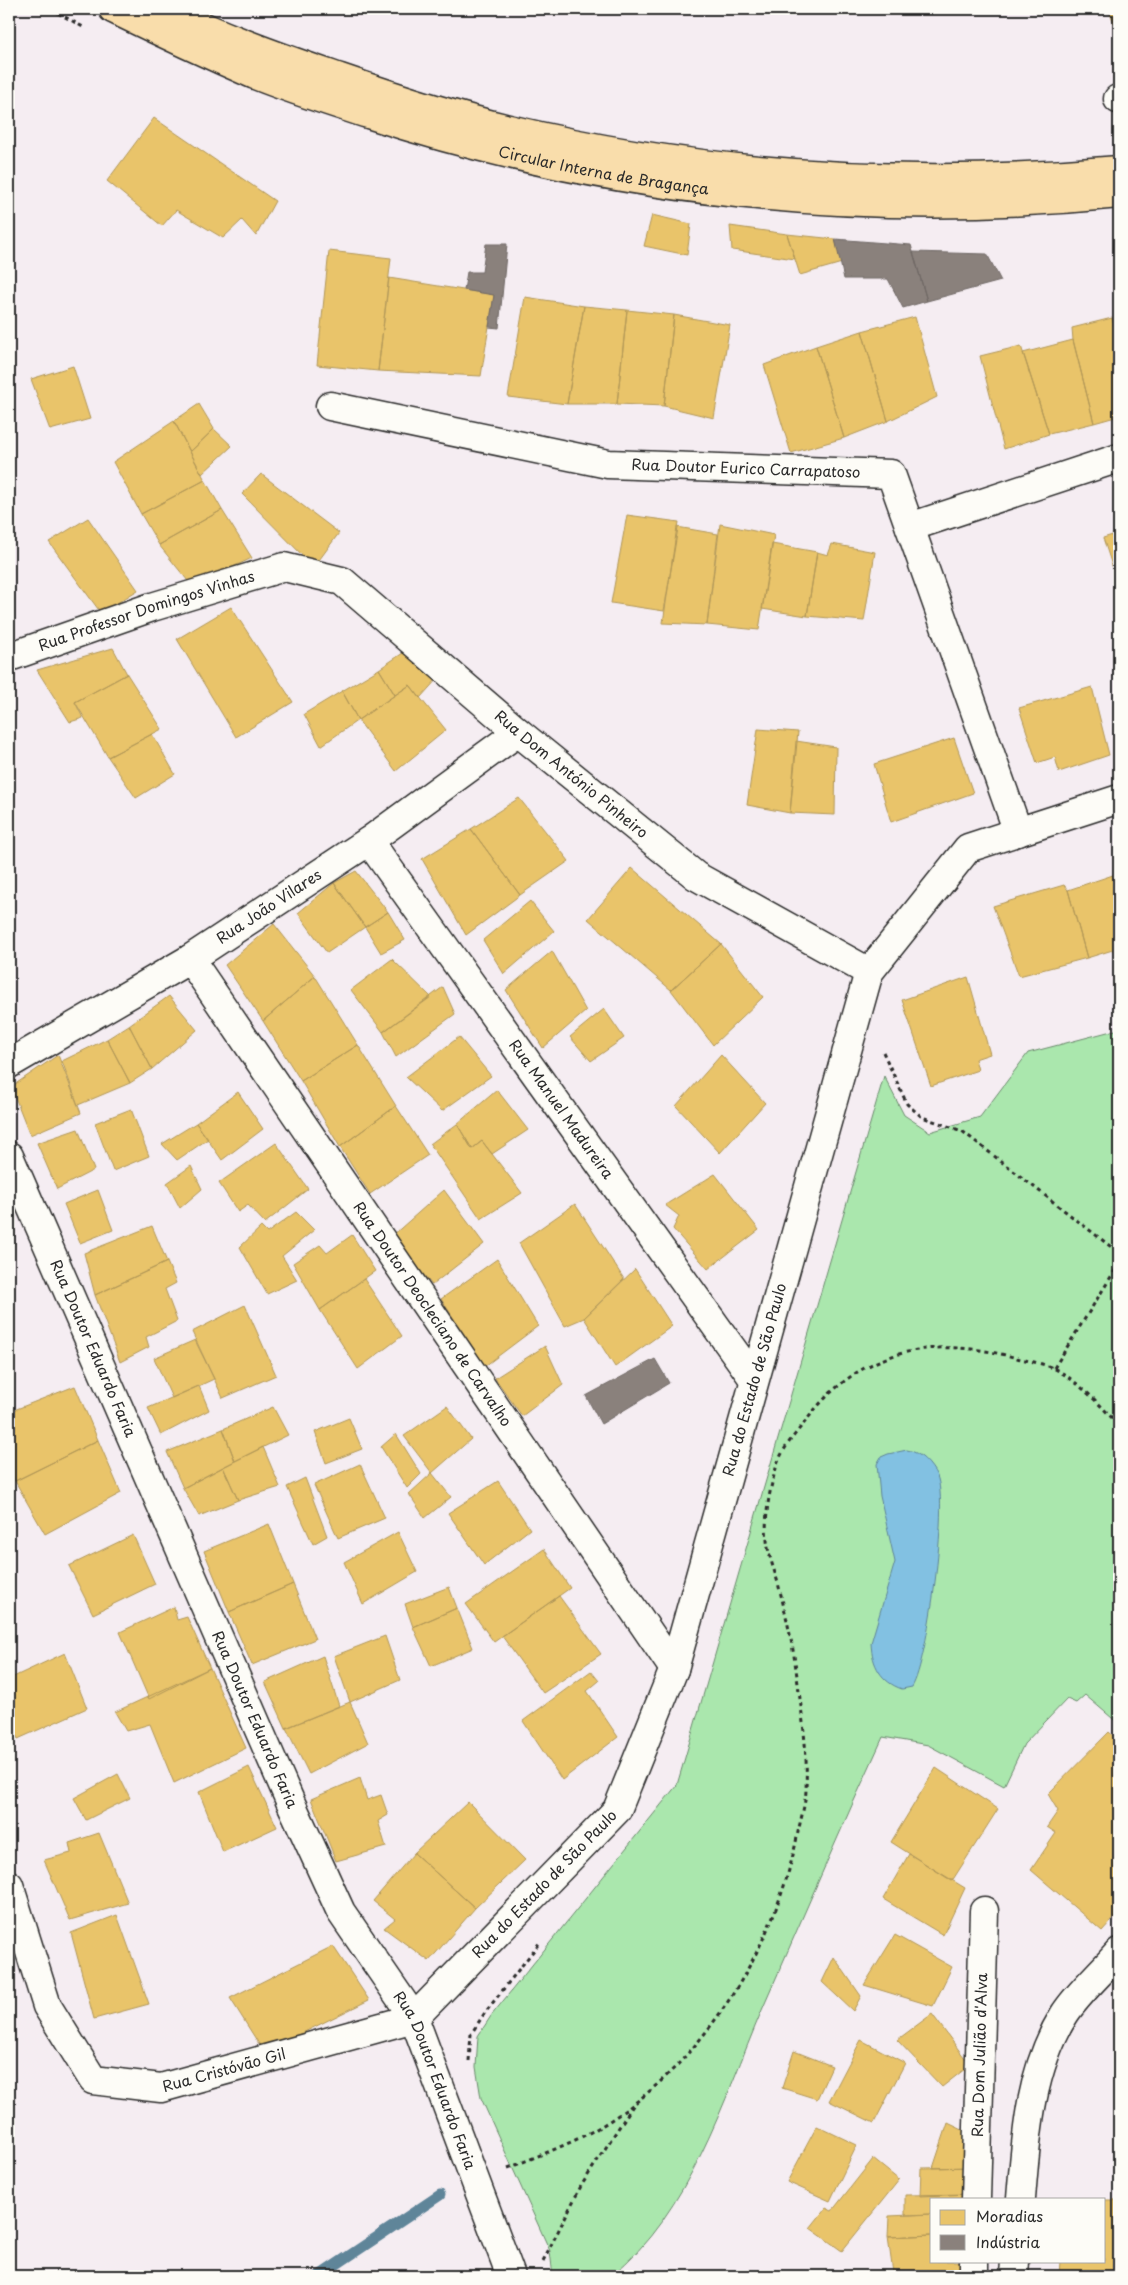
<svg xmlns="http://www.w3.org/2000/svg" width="1128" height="2285" viewBox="0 0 1128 2285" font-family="'Playpen Sans',sans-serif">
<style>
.green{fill:#aae7ad;stroke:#6a896c}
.water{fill:#82c1e2;stroke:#5f8599}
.homes{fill:#e9c46a;stroke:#b09657}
.industry{fill:#8a817c;stroke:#6e6764}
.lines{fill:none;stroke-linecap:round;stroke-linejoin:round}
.stream{stroke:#5f8599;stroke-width:11}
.minor-casing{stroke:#2b2b2b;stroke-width:31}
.major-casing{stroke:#2b2b2b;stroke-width:31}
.path{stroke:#2b2b2b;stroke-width:3;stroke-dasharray:4 4;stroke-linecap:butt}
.minor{stroke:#fdfcf7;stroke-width:28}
.major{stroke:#f9ddab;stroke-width:28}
.labels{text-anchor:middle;stroke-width:5;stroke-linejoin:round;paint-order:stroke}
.street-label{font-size:15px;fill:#2b2b2b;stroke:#fdfcf7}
</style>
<rect width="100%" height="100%" fill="#f5edf2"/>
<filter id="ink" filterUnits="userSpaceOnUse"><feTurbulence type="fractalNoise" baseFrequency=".02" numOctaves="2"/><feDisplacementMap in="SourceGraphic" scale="10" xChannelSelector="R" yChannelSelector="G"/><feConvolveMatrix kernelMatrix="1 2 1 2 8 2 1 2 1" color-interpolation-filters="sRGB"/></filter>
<g filter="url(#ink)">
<path class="green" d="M1119,1029V1724L1085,1695L1076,1703L1067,1699L1024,1744L1004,1786L928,1745L883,1737C841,1828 802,1919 762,2010C724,2099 689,2214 611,2276H553L550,2251L481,2098L476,2067L478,2036L491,2016L677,1785L884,1076L904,1115L930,1132L980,1117L1028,1053Z"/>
<path class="water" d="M907,1450C920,1452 931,1464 937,1476C949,1503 928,1661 912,1687L902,1689C881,1682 872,1665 871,1643L895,1562L880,1496L877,1464L881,1457L888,1454Z"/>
<path class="homes" d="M1108,9H1119V33Z
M154,118L275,201L256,236L242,220L223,238L176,210L162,226L107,181Z
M652,215L691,224L687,255L644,246Z
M730,226L787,234L795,259L732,250Z
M787,234L835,239L842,263L800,275Z
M329,251L391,258L378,371L317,365Z
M389,278L494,295L481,376L378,371Z
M525,297L584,306L567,404L508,397Z
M584,306L627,310L617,404H567Z
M627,310L674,315L664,406L617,404Z
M674,315L730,325L714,418L664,406Z
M1119,316V344L1112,318Z
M915,317L937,397L888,421L862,331Z
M1112,318L1119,344V416L1094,423L1073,340L1072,328Z
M862,331L888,421L844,438L816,346Z
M1073,340L1094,423L1049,434L1023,353Z
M816,346L844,438L791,453L764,365Z
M1021,346L1049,434L1004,449L980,356Z
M73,366L90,419L50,430L31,379Z
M199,404L214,429L190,452L174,421Z
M174,421L205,480L141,514L113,462Z
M214,429L232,446L202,474L190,452Z
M261,474L339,533L314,567L242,494Z
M205,480L222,510L159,545L141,514Z
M222,510L252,558L192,586L159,545Z
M627,515L679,522L664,611L611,603Z
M88,518L138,590L101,613L49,542Z
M720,524L774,535L759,630L707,625Z
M677,527L718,534L707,625L663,623Z
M1119,533V587L1103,538Z
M772,544L817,552L807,616L762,609Z
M832,544L875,552L864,621L807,616L817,552L828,555Z
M231,607L293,702L236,737L177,639Z
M113,648L127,674L75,702L83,718L70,722L37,670Z
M403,653L438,678L420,698L410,685L395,695L379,669Z
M379,669L395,695L358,720L342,691Z
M127,674L162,729L108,757L75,702Z
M410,685L446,730L396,771L358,720Z
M1092,687L1109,755L1059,772L1055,757L1037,763L1019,708Z
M342,691L358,720L321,746L304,714Z
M758,729L798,732L790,813L747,805Z
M152,734L175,774L136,798L108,757Z
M954,738L973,793L891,822L874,764Z
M796,741L836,747L835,815L790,813Z
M519,798L569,861L520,895L471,829Z
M471,829L520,895L466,935L422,859Z
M632,868L721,944L671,990L588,919Z
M356,871L388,912L365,927L334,883Z
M1119,873V948L1087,958L1068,890Z
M334,883L365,927L327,953L298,913Z
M1064,885L1068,890L1087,958L1019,976L993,906Z
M530,901L554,931L504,974L483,940Z
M388,912L405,940L381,953L365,927Z
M274,924L315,976L263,1021L225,965Z
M721,944L763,997L713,1045L671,990Z
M552,951L586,1011L543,1048L506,990Z
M392,959L431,997L383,1032L351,990Z
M315,976L358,1045L301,1081L263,1021Z
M968,977L990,1054L975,1059L978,1070L931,1086L902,1000Z
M443,987L455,1014L396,1057L383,1032Z
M169,996L197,1030L152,1069L129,1025Z
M604,1009L624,1038L591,1061L570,1037Z
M129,1025L152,1069L130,1083L107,1039Z
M459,1037L491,1076L442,1111L406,1077Z
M107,1039L130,1083L78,1105L62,1061Z
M358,1045L396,1106L340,1147L301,1081Z
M58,1055L81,1113L30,1135L11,1087Z
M721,1055L765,1103L720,1153L676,1106Z
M497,1090L528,1130L492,1154L482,1141L472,1149L457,1124Z
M238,1092L263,1129L222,1160L196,1123Z
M396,1106L428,1155L370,1194L340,1147Z
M131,1109L149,1156L113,1171L95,1123Z
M196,1123L208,1139L177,1160L162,1144Z
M457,1124L472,1149L482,1141L522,1193L481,1219L430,1144Z
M78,1129L94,1170L57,1189L37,1143Z
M276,1143L308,1189L265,1223L248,1205L238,1212L219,1183Z
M191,1166L202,1189L180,1208L167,1183Z
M715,1174L759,1230L708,1269L673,1229L679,1216L665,1205Z
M98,1190L113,1230L80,1243L64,1204Z
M444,1190L484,1244L432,1285L392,1236Z
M575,1204L624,1279L584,1318L565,1326L519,1243Z
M296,1212L314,1230L282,1256L297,1280L267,1294L240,1247L261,1227L267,1233Z
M152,1226L167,1262L95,1295L84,1253Z
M352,1235L375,1271L320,1310L293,1263L320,1245L327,1253Z
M497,1259L538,1326L485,1366L441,1299Z
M167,1262L176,1283L165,1289L177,1321L146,1337L149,1347L120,1362L95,1295Z
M635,1269L672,1326L615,1367L584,1318Z
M364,1279L402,1336L358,1369L320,1310Z
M245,1305L276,1375L223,1398L192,1332Z
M195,1340L214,1379L172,1398L154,1358Z
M545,1346L563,1385L522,1416L495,1378Z
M75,1386L98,1440L15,1481L9,1466V1412Z
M199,1386L209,1410L161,1435L148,1408Z
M447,1406L471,1439L432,1473L404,1436Z
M273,1407L288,1435L235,1461L223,1429Z
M349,1418L362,1449L326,1463L315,1432Z
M223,1429L235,1461L183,1488L167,1452Z
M396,1434L421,1474L407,1488L381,1447Z
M98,1440L121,1493L45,1534L15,1481Z
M263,1447L280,1487L238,1500L223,1467Z
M360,1464L385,1518L338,1538L314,1485Z
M223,1467L238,1500L199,1516L183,1488Z
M432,1473L451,1497L425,1518L409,1494Z
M305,1478L327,1536L313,1544L287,1487Z
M498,1481L530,1529L484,1565L448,1513Z
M269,1524L293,1584L229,1612L204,1551Z
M398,1532L417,1572L363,1604L344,1562Z
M133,1535L155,1584L93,1614L69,1566Z
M544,1549L570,1588L494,1642L466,1604Z
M293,1584L315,1639L252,1665L229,1612Z
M449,1587L457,1608L413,1627L405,1604Z
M559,1596L601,1654L543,1693L502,1636Z
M174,1607L177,1620L187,1617L210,1668L149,1699L120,1632Z
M457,1608L473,1648L431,1666L413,1627Z
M385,1636L400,1680L350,1702L334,1656Z
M65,1653L87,1708L18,1739L9,1719V1679Z
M323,1656L339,1706L286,1728L265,1682Z
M210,1668L246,1748L174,1783L150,1724L126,1731L115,1712Z
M591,1671L599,1681L587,1691L618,1737L562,1780L523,1721Z
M350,1702L368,1743L309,1774L286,1728Z
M1109,1732L1119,1741V1912L1102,1931L1031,1870L1056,1833L1047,1827L1058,1811L1048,1794Z
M249,1767L277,1827L223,1852L199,1792Z
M936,1768L998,1809L952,1881L891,1842Z
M118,1774L130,1798L86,1820L74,1798Z
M360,1778L367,1800L381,1795L388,1815L378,1821L386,1847L336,1861L311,1799Z
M468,1802L525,1860L475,1908L414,1853Z
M99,1833L128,1903L70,1920L44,1860L71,1853L69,1843Z
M414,1853L475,1908L429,1961L384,1928L395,1919L373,1901Z
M909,1854L965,1888L943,1935L883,1899Z
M117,1915L149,2004L94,2019L71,1933Z
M895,1935L952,1967L933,2006L864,1985Z
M333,1946L369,2000L264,2052L230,1998Z
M834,1957L861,1996L853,2011L822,1982Z
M932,2014L970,2065L942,2087L897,2040Z
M861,2040L905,2063L874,2123L829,2101Z
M794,2051L832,2066L817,2099L782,2088Z
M948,2123L973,2135L975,2167L933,2168Z
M817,2126L857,2145L830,2201L787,2182Z
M873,2159L899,2180L842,2251L810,2228L826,2208L832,2211Z
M975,2167L972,2194L920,2196L921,2168Z
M972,2194V2199H932V2214L905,2215V2195Z
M1104,2200H1119V2276H1059L1060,2261H1104Z
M932,2214V2235L888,2237L889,2216Z
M932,2235V2261H968L966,2276L893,2273L888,2237Z"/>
<path class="industry" d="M835,239L911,245L927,301L903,308L888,279H844Z
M486,244H507L499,328L489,327L494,295L464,290L467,272H482Z
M913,252L987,254L1001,281L927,301Z
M655,1359L669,1383L601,1424L586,1396Z"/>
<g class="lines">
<path class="stream" d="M319,2276L440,2195"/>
<g class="minor-casing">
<g id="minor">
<path d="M1118,99H1119"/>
<path id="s1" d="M330,406L608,464L891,474L1018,832"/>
<path d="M910,527L1119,458"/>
<path id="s2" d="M9,657L152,607L284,567L342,581L518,732L696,876L869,972"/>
<path id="s3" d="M369,841L753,1378"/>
<path id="s4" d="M190,959L674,1669"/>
<path id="s5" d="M9,1064L190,959L369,841L518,732"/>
<path id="s6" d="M9,1156L290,1801L341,1912L414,2018L511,2276"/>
<path id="s7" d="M9,1885L47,2006L93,2080L161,2088L414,2018L617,1810L674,1669L869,972L968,848L1119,799"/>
<path id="s8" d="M976,2199L984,1911"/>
<path d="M1021,2199C1026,2136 1030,2070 1064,2015C1077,1994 1102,1972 1119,1952"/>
<path d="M974,2276V2261"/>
<path d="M1014,2276L1015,2261"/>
</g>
</g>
<g class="major-casing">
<g id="major">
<path id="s9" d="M113,9C160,32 207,54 255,75C292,90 331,102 368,114C609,193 868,220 1119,194"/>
<path d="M166,9C219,36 283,58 340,78C395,97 452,116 509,129C709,177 914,188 1119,170"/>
</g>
</g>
<path class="path" d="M51,9L83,27
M71,9L80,13
M883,1052L907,1104L922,1117L962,1131L1119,1253
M1054,1368L1119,1264
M469,2061L471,2034L484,2014L541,1941
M508,2168C543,2154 579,2141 611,2120C707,2058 777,1943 798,1832C801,1818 806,1802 806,1788C808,1749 801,1708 796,1669C792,1640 785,1611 778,1583C774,1569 768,1554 767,1540C764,1517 770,1487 777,1465C783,1446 800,1429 812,1413C865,1347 938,1336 1017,1358C1028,1361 1042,1363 1053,1368C1075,1378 1104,1408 1119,1426
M543,2261L581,2186L634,2104"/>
<use href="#minor" class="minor"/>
<use href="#major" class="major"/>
</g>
</g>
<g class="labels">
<g class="street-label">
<text dy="5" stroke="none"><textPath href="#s9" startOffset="519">Circular Interna de Bragança</textPath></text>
<text dy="5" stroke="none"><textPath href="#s1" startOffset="422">Rua Doutor Eurico Carrapatoso</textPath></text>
<text dy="5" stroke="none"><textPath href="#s2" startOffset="145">Rua Professor Domingos Vinhas</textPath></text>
<text dy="5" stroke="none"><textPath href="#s2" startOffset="649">Rua Dom António Pinheiro</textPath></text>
<text dy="5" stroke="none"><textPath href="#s5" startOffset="304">Rua João Vilares</textPath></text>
<text dy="5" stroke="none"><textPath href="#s3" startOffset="330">Rua Manuel Madureira</textPath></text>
<text dy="5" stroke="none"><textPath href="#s4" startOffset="430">Rua Doutor Deocleciano de Carvalho</textPath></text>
<text dy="5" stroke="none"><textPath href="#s6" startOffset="210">Rua Doutor Eduardo Faria</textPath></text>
<text dy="5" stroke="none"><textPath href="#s7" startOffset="1288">Rua do Estado de São Paulo</textPath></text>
<text dy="5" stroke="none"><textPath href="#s6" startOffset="615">Rua Doutor Eduardo Faria</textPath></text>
<text dy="5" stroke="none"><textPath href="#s7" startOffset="732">Rua do Estado de São Paulo</textPath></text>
<text dy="5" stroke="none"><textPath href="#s8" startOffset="144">Rua Dom Julião d'Alva</textPath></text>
<text dy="5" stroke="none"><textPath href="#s7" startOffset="348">Rua Cristóvão Gil</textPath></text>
<text dy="5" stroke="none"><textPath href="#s6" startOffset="1020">Rua Doutor Eduardo Faria</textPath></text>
</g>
</g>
<rect width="1128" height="2285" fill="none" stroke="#fdfcf7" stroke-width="30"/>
<rect x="15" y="15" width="1098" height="2255" fill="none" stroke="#2b2b2b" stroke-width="2" filter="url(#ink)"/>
<rect x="930" y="2198" width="175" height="65" fill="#fdfcf7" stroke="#a9a8a5"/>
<rect x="940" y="2210" width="25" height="15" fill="#e9c46a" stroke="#a9a8a5"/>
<text x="976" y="2222" font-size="15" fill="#2b2b2b">Moradias</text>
<rect x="940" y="2235" width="25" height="15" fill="#8a817c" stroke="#a9a8a5"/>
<text x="976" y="2248" font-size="15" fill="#2b2b2b">Indústria</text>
</svg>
